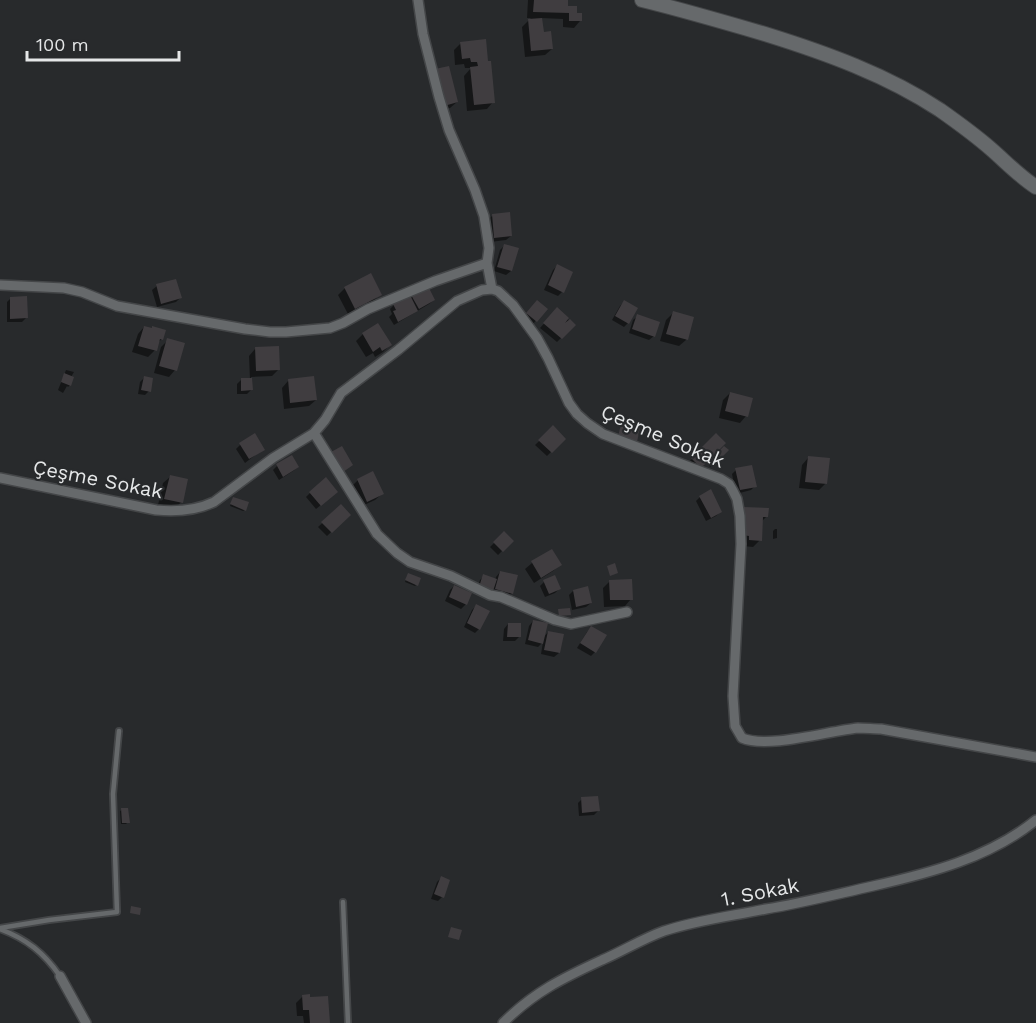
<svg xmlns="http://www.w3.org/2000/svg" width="1036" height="1023" viewBox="0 0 1036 1023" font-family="'Work Sans',sans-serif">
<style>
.shadow{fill:#0007}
.building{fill:#403d40}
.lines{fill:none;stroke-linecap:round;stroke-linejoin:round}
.lane-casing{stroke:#444648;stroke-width:8}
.street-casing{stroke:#444648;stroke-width:12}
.secondary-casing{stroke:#444648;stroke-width:16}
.lane{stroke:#66696b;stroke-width:4.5}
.street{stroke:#66696b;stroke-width:9}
.secondary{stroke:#66696b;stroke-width:14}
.labels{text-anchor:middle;stroke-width:4.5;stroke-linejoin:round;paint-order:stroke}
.street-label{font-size:20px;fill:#e5e7e8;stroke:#282a2c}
</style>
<rect width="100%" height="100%" fill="#282a2c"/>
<path class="shadow" d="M528,0H566V7L580,21L574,28L563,27V19L541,18L542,33L552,49L545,55L525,57L522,27L531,18H527Z
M484,41L493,102L487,109L467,111L464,76L471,68H465L464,64L455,65L454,50L461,43Z
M436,70L457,102L450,108L438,111L429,77Z
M492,216L511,236L506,240L490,242L488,220Z
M504,246L511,271L506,275L494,271L500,250Z
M557,266L562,292L558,296L544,290L553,270Z
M371,275L380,294L373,301L348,314L338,295L345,288Z
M157,286L180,298L176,302L157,307L152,290Z
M412,296L434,300L429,304L394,325L389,317L392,314L390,309L394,305Z
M11,298L26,318L22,322H7V302Z
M624,302L628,323L624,327L612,320L620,306Z
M533,306L546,309L532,325L523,318Z
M557,309L574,325L557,342L540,328Z
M673,313L692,318L686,340L679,346L660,341L666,320Z
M638,316L654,336L649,340L629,333L633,320Z
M144,327L151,329L153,327L162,339L157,343L155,350L148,357L132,352L138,334Z
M363,334L390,345L383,352L375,357L373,353L366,357L356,341Z
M168,340L175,370L169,377L154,373L161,347Z
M255,349L278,370L272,376L251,377V390L247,394H237V384L241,380H250L249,356Z
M66,370L74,372L71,377L70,385L68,387L67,386L63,393L58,390Z
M144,378L149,391L145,395L138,394L140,382Z
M288,381L316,400L309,406L284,409L282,388Z
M730,393L746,416L740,423L719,418L723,400Z
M553,428L564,439L547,456L535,445Z
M716,435L724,443L693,474L685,466Z
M240,445L263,449L245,463L236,449Z
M724,448L727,450L710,467L708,464Z
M808,458L826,483L819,490L799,488L802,465Z
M277,466L298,467L293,471L279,480L273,470Z
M736,470L755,486L751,490L736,494L732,474Z
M170,477L181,502L175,509L158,505L163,483Z
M358,480L382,494L375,500L360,507L351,487Z
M310,493L332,496L316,509L306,497Z
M700,497L720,512L716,516L706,521L696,501Z
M233,498L245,510L243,511L230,506Z
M341,506L349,515L327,536L318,527Z
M737,515L767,516L761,522L760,540L753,547L743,546V542L735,541Z
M775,529H777V538L773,539V531Z
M504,533L512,541L498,555L490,547Z
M532,563L560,565L553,571L534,583L525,569Z
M500,572L512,593L507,597L476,591L480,580L484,576L495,580L496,577Z
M407,576L416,585L415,586L405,582Z
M610,581L631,599L625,606L604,607L603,588Z
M544,582L559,589L555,593L545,597L540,586Z
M454,586L470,593L466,604L461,609L445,601L450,590Z
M573,591L591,603L586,607L572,610L569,595Z
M476,606L479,629L475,633L464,627L472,610Z
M533,621L543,638L548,632L559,653L554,657L541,654L543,642L538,647L525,644L529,626Z
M508,624L519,637L515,641H503L504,629Z
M591,628L595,652L591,656L577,648L587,632Z
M582,799L598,811L594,815L579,816L578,803Z
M122,810L128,822L126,824H121L120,811Z
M441,878L442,897L438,901L431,899L437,882Z
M303,996L329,1023H304L303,1016H297L296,1003Z"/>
<path class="building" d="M534,0H568V6H577V13H575H582V21H569V13L533,12Z
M542,18L544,32L551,31L553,49L531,51L528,19Z
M486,39L488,61H491L495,103L474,105L470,67L478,66L477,62H471L470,58L462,59L460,42Z
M449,66L458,102L444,106L435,69Z
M510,212L512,236L494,238L492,214Z
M504,244L519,248L512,271L497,267Z
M557,264L573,272L564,293L548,285Z
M371,273L382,295L355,309L344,287Z
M176,279L182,298L161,304L156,284Z
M428,286L435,300L419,309L411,295Z
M410,295L418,311L398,322L393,311L396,310L393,304Z
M27,296L28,318L10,319V297Z
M537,300L548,309L537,322L526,313Z
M624,300L638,308L629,324L615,316Z
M557,307L569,318L565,323L570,319L576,325L562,339L543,323Z
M673,311L694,317L688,340L666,334Z
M637,314L660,322L655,337L632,329Z
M378,323L392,345L382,351L380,347L373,352L362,333Z
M144,326L152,328V326L166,330L163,340L160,339L157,351L138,346Z
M167,338L185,343L177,371L159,366Z
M279,346L280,370L256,371L255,347Z
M64,373L74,377L71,386L61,382Z
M144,376L153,378L151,392L141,390Z
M314,376L317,400L290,403L288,379Z
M241,378H252L253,390L241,391Z
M730,392L753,398L748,417L725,411Z
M621,424L640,428L637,442L618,437Z
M553,425L566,439L552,453L538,440Z
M255,433L265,450L249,459L239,443Z
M716,433L726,443L701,468L691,458Z
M342,446L353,465L343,472L331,452Z
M724,446L729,450L715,464L711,459Z
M292,455L299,467L283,477L276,464Z
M808,456L830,458L827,484L805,482Z
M752,465L757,487L740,490L735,468Z
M373,471L384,494L367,502L357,479Z
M170,475L188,479L183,503L164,499Z
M326,477L338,492L321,506L309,492Z
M711,489L722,512L711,518L699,496Z
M233,497L249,502L246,511L230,504Z
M341,504L351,515L332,533L321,522Z
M743,507L769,508L768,517H763L762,541L749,540V536L742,535Z
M504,531L514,541L503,552L493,542Z
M552,549L562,565L541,578L531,561Z
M615,563L618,573L610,576L607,566Z
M500,571L518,575L513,594L495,589Z
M408,573L421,578L418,586L405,580Z
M483,574L497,579L493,591L479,587Z
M555,575L561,589L549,594L543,580Z
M632,579L633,600H610L609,580Z
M454,585L472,593L467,605L449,597Z
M588,586L592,603L576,607L573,590Z
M476,604L490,611L480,630L467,623Z
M570,608L571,615L559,616L558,609Z
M533,620L548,623L543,644L528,640Z
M508,623H521V637H507Z
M591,626L607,635L596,653L580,643Z
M548,631L564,634L560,653L544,650Z
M598,796L600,811L582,813L581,797Z
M121,808H128L130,823H122Z
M441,876L450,880L444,898L434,894Z
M131,906L141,908L140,915L130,913Z
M451,927L462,930L459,940L448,937Z
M310,994V997L328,996L330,1023H310L309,1010H303L302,995Z"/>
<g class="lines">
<g class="lane-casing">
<path id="lane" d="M343,902L348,1023
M0,928L49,920L117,912L113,794L119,731
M0,929C27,939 44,953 60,976"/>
</g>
<g class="street-casing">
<path id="street" d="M418,0L423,34L439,97L449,130L475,190L484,216L489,248L487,263L492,289
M0,285L64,288L82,292L117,306L245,329L270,332H286L330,328L343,323L368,309L435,281L487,263
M314,433L377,534L397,553L410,562L451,576L490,595L501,597L555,620L571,624L627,612
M0,478L156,510C176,512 195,511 214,502L273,458L314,433L325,420L341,393L398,350L457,301L482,290L492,289L498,291L513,305L537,338L548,358L569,403L577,414L587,423L603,434L721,479L729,484L733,491L737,499L740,516L741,544L733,696L735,726L742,738C768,749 828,731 858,728C866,728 874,729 881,729L1036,757
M60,976L86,1023
M503,1023C534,992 563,978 602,960C623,951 642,939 664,931C697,920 732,916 766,909C802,903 837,894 873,886C930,873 989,858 1036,820"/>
</g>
<g class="secondary-casing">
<path id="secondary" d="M642,0C683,10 724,22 765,34C826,53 887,75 940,110C957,122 975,135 991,149C1006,162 1019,176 1036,187"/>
</g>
<use href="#lane" class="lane"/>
<use href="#street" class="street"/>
<use href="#secondary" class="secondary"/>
</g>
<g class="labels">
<g class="street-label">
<text transform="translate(663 436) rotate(23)" y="7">Çeşme Sokak</text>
<text transform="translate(98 479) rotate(11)" y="7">Çeşme Sokak</text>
<text transform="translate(760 892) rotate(-11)" y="7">1. Sokak</text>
</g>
</g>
<path d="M27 51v9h152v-9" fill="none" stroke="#e5e7e8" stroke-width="3"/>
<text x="36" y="51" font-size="18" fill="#e5e7e8" stroke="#282a2c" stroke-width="4.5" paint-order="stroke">100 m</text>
</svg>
